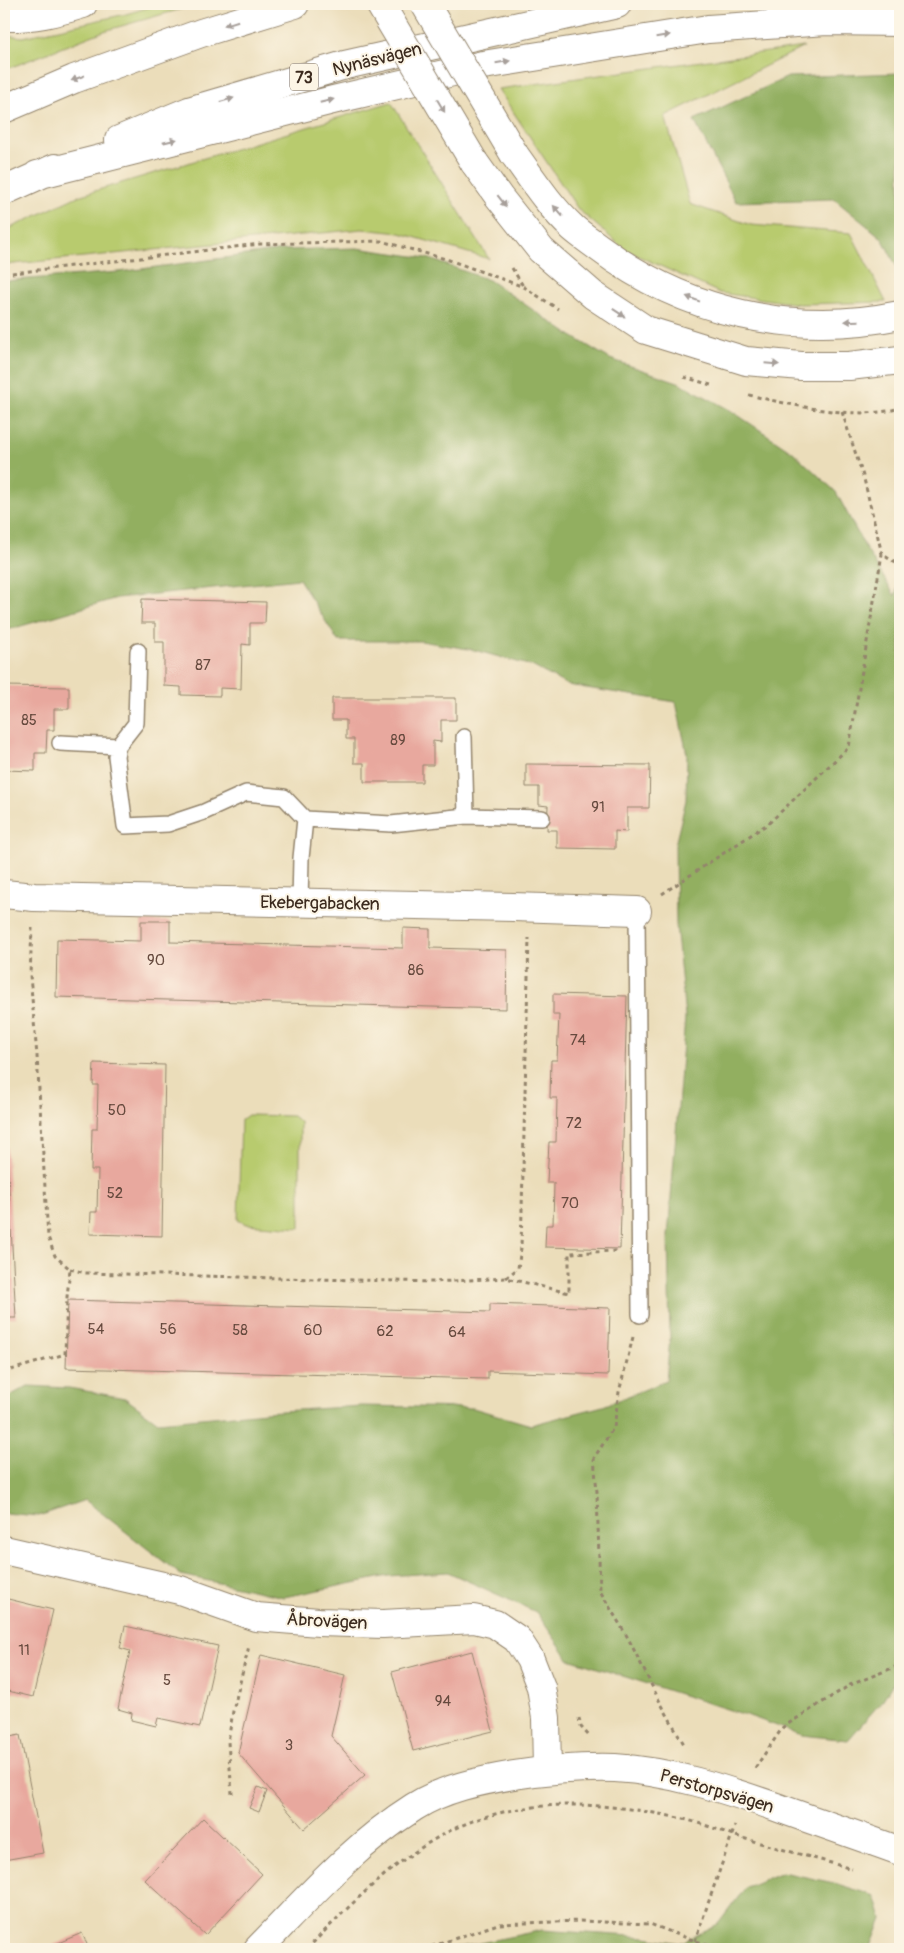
<svg xmlns="http://www.w3.org/2000/svg" width="904" height="1953" viewBox="0 0 904 1953" font-family="Pangolin,sans-serif">
<style>
.green{fill:#b8cb6e;stroke:#7a7a46}
.forest{fill:#92af61;stroke:#666c40}
.building{fill:#e8a89e}
.lines{fill:none;stroke-linecap:round;stroke-linejoin:round}
.lane-casing{stroke:#93846c;stroke-width:18}
.street-casing{stroke:#93846c;stroke-width:30}
.highway-casing{stroke:#93846c;stroke-width:30}
.path{stroke:#93846c;stroke-width:3;stroke-dasharray:4 4;stroke-linecap:butt}
.lane{stroke:#fff;stroke-width:15}
.street{stroke:#fff;stroke-width:28}
.highway{stroke:#fff;stroke-width:28}
.highway-bridge-casing{stroke:#93846c;stroke-width:30;stroke-linecap:butt}
.highway-bridge{stroke:#fff;stroke-width:28}
.oneway{fill:#a79f9a}
.labels{text-anchor:middle;stroke-width:4;stroke-linejoin:round;paint-order:stroke}
.number-label{font-size:15px;fill:#664a3e}
.shield{fill:#fcf5e5;stroke:#75675a;stroke-width:1}
.shield-label{font-size:16px;font-weight:bold;fill:#3b2a1e}
.street-label{font-size:18px;fill:#3b2a1e;stroke:#fcf5e5}
</style>
<rect width="100%" height="100%" fill="#fcf5e5"/>
<filter id="ink" filterUnits="userSpaceOnUse"><feTurbulence type="fractalNoise" baseFrequency=".02" numOctaves="2"/><feDisplacementMap in="SourceGraphic" scale="10" xChannelSelector="R" yChannelSelector="G"/><feConvolveMatrix kernelMatrix="1 2 1 2 8 2 1 2 1" color-interpolation-filters="sRGB"/></filter>
<filter id="wash" filterUnits="userSpaceOnUse"><feTurbulence type="fractalNoise" baseFrequency=".0096" numOctaves="4" result="noise"/><feDisplacementMap in="SourceGraphic" scale="20" xChannelSelector="R" yChannelSelector="G"/><feGaussianBlur stdDeviation="1.12" result="paint"/><feColorMatrix in="noise" values="0 0 0 0 0 0 0 0 0 0 0 0 0 0 0 0 0 1.4 0 .05"/><feComposite in="paint" operator="in"/></filter>
<g filter="url(#wash)">
<rect width="100%" height="100%" fill="#ebddba"/>
<path class="green" d="M160,4H199L104,31L4,70V35L23,37L126,14Z
M804,47L665,116L690,204L751,225L851,233L886,302L799,304L720,293L625,250L578,209L498,89Z
M391,102L489,259L400,233L362,229L4,265V231L78,196Z
M248,1115L293,1116L300,1122V1228L246,1224L238,1220L241,1120Z"/>
<path class="forest" d="M900,73V273L882,238L834,199L736,202L694,120L788,77Z
M357,248L427,258L489,280L570,335L610,359L678,382L730,410L793,452L836,492L865,547L895,596L900,578V1672L882,1701L848,1740L802,1735L752,1717L569,1659L536,1612L448,1572L388,1576L284,1597L181,1575L85,1500L39,1516L4,1513V1399L28,1386L69,1388L125,1398L158,1422L266,1412L361,1406L473,1408L531,1425L603,1406L666,1381L670,1338L668,1236L685,1017L676,924L675,845L686,800L687,754L676,702L567,685L532,666L474,650L421,641H338L299,579L117,598L4,631V281L119,272L283,250Z
M782,1872L834,1883L875,1896L882,1919L870,1949H452L542,1930L646,1937L680,1943L718,1924L746,1887Z"/>
<g id="blocks">
<path class="building" d="M142,599L266,602L265,623H250V645L242,644L241,689L220,688V696L181,695V687L164,686V642H155V623H141Z
M4,686L69,687V709H54V730H47L46,753H35V771L4,770Z
M332,698H456V720H441V742L433,741V765H422V782H364V763H354V739H346V720H332Z
M526,764L650,765L649,808H627V832L615,831V849L557,848V830H547L548,806L539,805V787H526Z
M141,921H170V942L403,948V928L430,929V948L507,950L506,1009L56,997L57,939L141,941Z
M553,994L627,996L620,1249L545,1247L546,1225H553L554,1183H547L549,1142H556L557,1098H550L551,1060H557L559,1015H553Z
M94,1063L165,1065L162,1236L90,1234L91,1212H97L98,1170H91L92,1129H97L98,1085H93Z
M4,1119H5L16,1318H4Z
M68,1300L490,1312V1304L610,1308L608,1375L488,1371V1379L66,1368Z
M4,1598L53,1610L33,1697L4,1690Z
M125,1626L218,1646L200,1727L158,1718L156,1726L131,1720L132,1713L118,1709L130,1651L120,1648Z
M472,1651L493,1731L413,1751L392,1672Z
M261,1655L345,1675L331,1736L365,1775L304,1829L238,1753Z
M20,1735L43,1853L4,1860V1738Z
M258,1787L267,1791L259,1812L249,1808Z
M203,1818L262,1874L205,1935L145,1880Z
M82,1933L89,1949H44Z"/>
</g>
</g>
<g filter="url(#ink)">
<use href="#blocks" fill-opacity="0" stroke="#93846c" stroke-width="1"/>
<g class="lines">
<g class="lane-casing">
<path id="lane" d="M138,651L136,723L118,746L116,756L125,826L168,824L204,812L246,793L284,797L305,819L301,858L300,903
M464,737L466,816
M60,743L118,746
M305,819L391,824L466,816L542,818
M637,911L640,1315"/>
</g>
<g class="street-casing">
<path id="street" d="M4,894L34,897L513,907L637,911
M4,1550L180,1590L256,1617L319,1622L383,1624L474,1619L495,1624L517,1639L530,1659L541,1687L546,1718L547,1770
M258,1949C307,1899 354,1845 414,1807C444,1788 479,1781 514,1775C547,1770 581,1767 615,1768C670,1771 724,1789 776,1807C817,1822 859,1836 900,1851"/>
</g>
<g class="highway-casing">
<path id="highway" d="M4,17C32,18 57,12 83,4
M4,109L74,79L201,33L295,4
M119,140L189,111L345,65L617,4
M514,154C532,179 550,207 573,228C581,235 590,241 598,247C685,313 793,337 900,315
M474,162L499,197L541,250L593,295L646,330L746,361L801,366H849L900,360
M37,175L333,100L483,65L708,29L827,21L900,22
M4,191L55,168"/>
</g>
<path class="path" d="M512,268L523,286
M4,274L260,244L381,241L449,260L524,287L558,309
M684,377L711,385
M749,395C792,405 857,421 900,408
M842,412L864,479L882,554L900,566
M662,894L769,823L849,747L882,554
M70,1269L85,1273L434,1282L506,1278L569,1293V1253L616,1251
M506,1278L518,1268L521,1248L529,938
M633,1337L619,1392L614,1427L594,1458L597,1492L600,1591L628,1638L660,1702L685,1746
M4,1374L11,1370L65,1354L67,1297L70,1269L55,1256L48,1237L37,1056L30,975L32,928
M579,1718L581,1727L589,1736
M755,1768L783,1727L850,1685L900,1665
M232,1794L228,1742L233,1711L249,1646
M695,1941L735,1826
M307,1949C346,1909 386,1868 435,1839C506,1796 596,1800 674,1817C696,1821 718,1830 739,1837C777,1848 814,1858 852,1869
M424,1949L498,1924L580,1921L650,1924L695,1941L720,1947L721,1949"/>
<use href="#lane" class="lane"/>
<use href="#street" class="street"/>
<use href="#highway" class="highway"/>
<g class="highway-bridge-casing">
<path id="highway-bridge" d="M380,4L474,162
M425,4L514,154"/>
</g>
<use href="#highway-bridge" class="highway-bridge"/>
</g>
<defs><path id="oneway-solid" d="M-6-.8H1V-3.2L6.5 0L1 3.2V.8H-6Z" transform="scale(1.25)"/></defs>
<g class="oneway">
<use href="#oneway-solid" transform="translate(231 23) rotate(163)"/>
<use href="#oneway-solid" transform="translate(663 36) rotate(-9)"/>
<use href="#oneway-solid" transform="translate(503 62) rotate(-9)"/>
<use href="#oneway-solid" transform="translate(78 78) rotate(159)"/>
<use href="#oneway-solid" transform="translate(227 100) rotate(-16)"/>
<use href="#oneway-solid" transform="translate(327 101) rotate(-14)"/>
<use href="#oneway-solid" transform="translate(441 106) rotate(59)"/>
<use href="#oneway-solid" transform="translate(170 141) rotate(-14)"/>
<use href="#oneway-solid" transform="translate(502 201) rotate(52)"/>
<use href="#oneway-solid" transform="translate(558 211) rotate(-131)"/>
<use href="#oneway-solid" transform="translate(693 299) rotate(-159)"/>
<use href="#oneway-solid" transform="translate(619 313) rotate(34)"/>
<use href="#oneway-solid" transform="translate(852 321) rotate(179)"/>
<use href="#oneway-solid" transform="translate(772 364) rotate(5)"/>
</g>
</g>
<g class="labels">
<g class="number-label">
<text x="203" y="670">87</text>
<text x="29" y="725">85</text>
<text x="398" y="745">89</text>
<text x="598" y="812">91</text>
<text x="156" y="965">90</text>
<text x="416" y="975">86</text>
<text x="578" y="1045">74</text>
<text x="117" y="1115">50</text>
<text x="574" y="1128">72</text>
<text x="115" y="1198">52</text>
<text x="570" y="1208">70</text>
<text x="96" y="1334">54</text>
<text x="168" y="1334">56</text>
<text x="240" y="1335">58</text>
<text x="313" y="1335">60</text>
<text x="385" y="1336">62</text>
<text x="457" y="1337">64</text>
<text x="24" y="1655">11</text>
<text x="167" y="1685">5</text>
<text x="443" y="1706">94</text>
<text x="289" y="1750">3</text>
</g>
<rect class="shield" x="290" y="63.5" width="28" height="27" rx="4"/>
<g class="shield-label">
<text x="304" y="83">73</text>
</g>
<g class="street-label">
<text transform="translate(377 59) rotate(-14)" y="6">Nynäsvägen</text>
<text transform="translate(320 903) rotate(1)" y="6">Ekebergabacken</text>
<text transform="translate(327 1621) rotate(3)" y="6">Åbrovägen</text>
<text transform="translate(717 1791) rotate(16)" y="6">Perstorpsvägen</text>
</g>
</g>
<rect width="904" height="1953" fill="none" stroke="#fcf5e5" stroke-width="20"/>
</svg>
